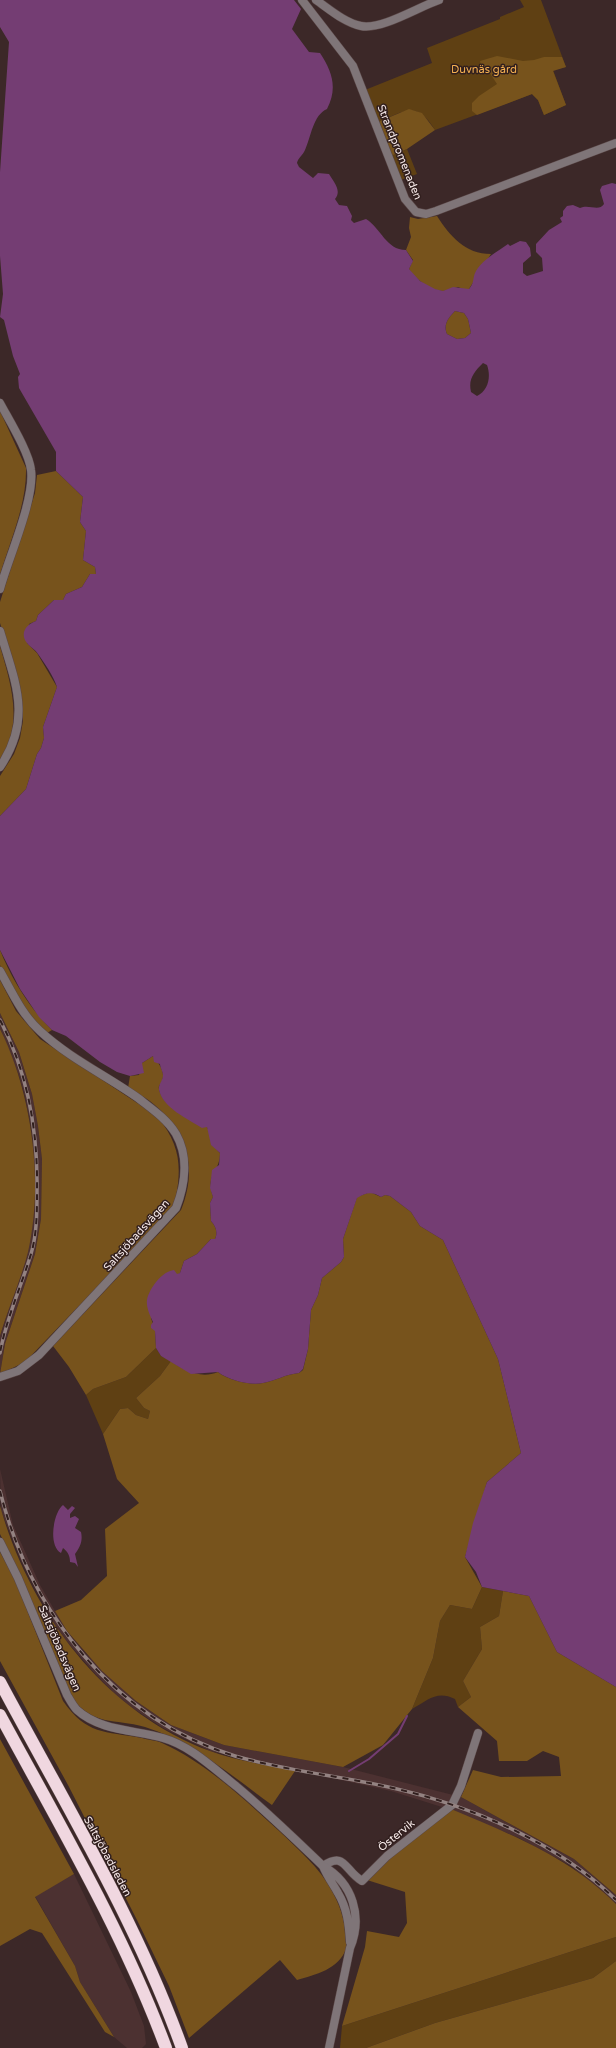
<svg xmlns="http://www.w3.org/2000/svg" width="616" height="2048" viewBox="0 0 616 2048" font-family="'Varela Round',sans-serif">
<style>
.built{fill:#4c3131}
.green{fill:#5f4013}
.forest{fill:#77531c}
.water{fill:#743d73;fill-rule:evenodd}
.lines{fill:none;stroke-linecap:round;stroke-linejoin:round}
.stream{stroke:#743d73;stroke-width:2}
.minor-casing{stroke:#5a4747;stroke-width:9}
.tertiary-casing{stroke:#5a4747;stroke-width:9}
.motorway-casing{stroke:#5a4747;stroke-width:13}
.minor{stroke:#7f7578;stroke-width:8}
.tertiary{stroke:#7f7578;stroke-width:8}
.motorway{stroke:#f0d7e0;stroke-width:12}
.rail-casing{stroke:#938281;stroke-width:3.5}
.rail{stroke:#311f1e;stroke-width:2;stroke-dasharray:6;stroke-linecap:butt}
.labels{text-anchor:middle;stroke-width:3;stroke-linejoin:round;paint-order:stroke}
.park-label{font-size:11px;fill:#f5b152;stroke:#311f1e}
.street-label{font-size:11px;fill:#f8ebea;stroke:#311f1e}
</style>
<rect width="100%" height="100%" fill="#3c2828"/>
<path class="built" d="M0,1013L19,1052L32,1094L38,1126L42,1159L41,1219L35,1254L5,1344L0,1374V1336L27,1253L33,1220L34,1161L31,1128L25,1097L19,1076L0,1029Z
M0,1469L13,1525L40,1585L55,1611L67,1631L86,1654L136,1701L171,1725L224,1745L343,1767L461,1797L574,1859L616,1895V1904L571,1866L519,1838L445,1808L391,1791L210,1751L163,1728L134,1709L116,1695L96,1675L62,1636L50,1617L21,1561L1,1511Z
M74,1874L131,1992L144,2026L146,2044L142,2048H127L114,2037L80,1982L75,1966L35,1896Z"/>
<path class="green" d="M520,0H541L566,67L553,70L566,105L544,115L538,100L532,94L435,130C416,100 406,111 378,122L365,90L432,63L427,48L500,19V17L524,7Z
M407,149L417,174L401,180L391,156Z
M156,1348L161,1356L171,1361L160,1376L136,1398L144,1408L150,1411L148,1419L136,1415L128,1408L120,1409L103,1434L86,1395L93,1389L126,1377Z
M482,1587L503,1591L499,1616L480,1627L482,1649L463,1681L471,1697L458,1707L455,1699C437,1690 428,1700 412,1709L433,1658L440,1621L450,1605L472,1609Z
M616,1937V1961L593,1978L435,2023L366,2048H340L342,2026Z"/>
<path class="forest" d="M497,56L523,61L534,60L544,57H562L566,67L553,71L566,105L544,115L538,100L532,94L477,115L472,111V103L479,96L497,84L489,72L481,66L480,61Z
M409,109L422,113L435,130L407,149L391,156L378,122Z
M437,216C450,236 465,254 491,254L469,289H463L458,287C454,288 448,291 443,291C431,291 415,279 409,269L413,260L406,250L411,237L409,228L410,217L418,219Z
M455,311L464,313L468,319L471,333L465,338L457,339L447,334C443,325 448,318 455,311Z
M0,411L26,468C27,504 10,541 0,575Z
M56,471L83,497L80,522L86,531L83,560L95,567L96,574H90L82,587L66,594L63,600H54L38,615L36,621L29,624L27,643L37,653L57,687L43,727L44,738L41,748L37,754L26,789L0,816V776L14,754L20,738L23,721L22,702L18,682L0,623V602L35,493L37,475Z
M0,646C11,685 24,723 0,760Z
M0,950C11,978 30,1009 52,1030L47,1033C32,1021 6,985 0,965C0,961 0,955 0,950Z
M0,980L16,1011L40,1039L157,1116C182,1147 182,1169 174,1207L25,1362L0,1374L5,1344L35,1254L41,1219L42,1159L38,1126L32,1094L19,1052L0,1013Z
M0,1029C32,1093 44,1181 28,1252C21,1279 8,1309 0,1336Z
M153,1056C158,1062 166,1072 162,1081C161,1085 158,1085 159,1089C162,1107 192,1121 207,1127C212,1137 211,1145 220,1153C220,1173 205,1173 213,1197L210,1203L211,1221C216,1226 218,1233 215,1239H211L197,1254L184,1261L180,1273L177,1275L151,1318L155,1330L156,1348L126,1377L93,1389L86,1395L69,1367L53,1346L181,1210C197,1171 189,1135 157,1107C149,1099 138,1094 128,1088L130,1076L139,1075L142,1063Z
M370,1192L381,1197L385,1195L390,1196L411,1212L420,1226L443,1240L498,1359L521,1453L487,1482L465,1557L482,1587L472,1609L450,1605L440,1621L433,1658L412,1709L383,1745L343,1767L224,1745L171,1725L136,1701L102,1671L67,1631L55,1611L81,1600L107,1576L105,1529L139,1503L117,1479L103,1434L120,1409L128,1408L136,1415L148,1419L150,1411L144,1408L136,1398L160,1376L171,1361C185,1371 201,1379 218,1372C227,1380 251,1386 263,1383C275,1381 286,1374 299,1373L303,1370L308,1349L311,1310L318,1295L322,1278L341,1262L344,1257L343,1239L357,1197Z
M0,1506C30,1612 104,1712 210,1751C237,1761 267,1765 295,1771L272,1805C232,1776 193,1742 145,1727C113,1718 95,1727 71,1697L15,1564L0,1534Z
M0,1552L15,1580L63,1701C87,1735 104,1731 142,1738C148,1740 156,1740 162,1743C206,1763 243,1798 278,1830C297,1848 320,1868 332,1891C339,1904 345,1919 345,1934C345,1938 347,1945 346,1949C339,1969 315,1975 297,1980L280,1960L189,2038L169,1986L137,1920L68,1785L0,1661Z
M503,1591L529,1596L557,1652L616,1687V1895L574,1859L461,1797L473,1770L501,1777L561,1776L559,1757L543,1751L527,1761H499L497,1741L458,1707L471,1697L463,1681L482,1649L480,1627L499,1616Z
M0,1739L74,1874L35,1897L75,1966L80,1982L114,2037L105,2032L42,1933L30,1929L0,1946Z
M451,1809C514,1836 566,1855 616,1904V1937L342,2026L365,1947L367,1931L399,1937L407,1923L405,1892L367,1880L380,1866Z
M616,1961V2048H366L435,2023L593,1978Z"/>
<path class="water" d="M0,0H294L301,9L292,29L309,52L320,53C332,71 338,88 327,109C313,115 311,137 305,150C303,155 298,158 297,163L299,167L313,178L318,173L329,174C334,182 342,191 335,199L339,205L347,206L352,216L351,220L354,223L366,219C381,228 386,250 406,250L413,261L409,269L420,281L435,289L443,291L453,287L469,289C475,282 472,278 476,271C482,260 498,251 508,244L510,246L520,241L526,242L530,248L531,256L523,263V273L527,276L543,271L542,258L536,252V244L549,230L562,222L560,218L563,216V211L567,206L573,205L580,208C589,204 599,212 604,204L600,190L602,186L612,183L616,184V1687L557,1652L529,1596L482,1587L476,1572L465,1557L473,1523L487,1482L521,1453L498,1359L443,1240L420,1226L411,1212L390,1196L385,1195L381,1197C371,1191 366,1193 357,1198L343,1239L344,1257L341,1262L322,1278L318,1295L311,1310L308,1349L303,1369L299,1373C286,1374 275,1381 263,1383C250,1386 228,1380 218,1372L191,1374L161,1356L156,1348L155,1331L151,1328V1325L153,1322C150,1316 146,1307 147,1300C149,1289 162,1271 174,1270L177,1274L180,1273L184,1261L197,1254L211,1239H215C218,1233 216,1226 211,1221L210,1203L213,1197L210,1188L212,1170L219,1165L220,1153L211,1145L207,1127L202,1128C188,1119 163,1108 159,1090C158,1084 163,1081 163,1075C163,1072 160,1067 160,1064L154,1062L153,1056L142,1063L144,1073L130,1076L117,1072L100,1062L66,1036L52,1030L39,1017L20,989L0,950V816L26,789L37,754L41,748L44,738L43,727L57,687C53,675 45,664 38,654C35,649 30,647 27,643C19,633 27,624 36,621L38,615L54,600H63L66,594L82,587L90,574H96L95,567L83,560L86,531L80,522L83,497L56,471V452L19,388L18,377L20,374L13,356L4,320L0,317L3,294L0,256V172L9,42L0,27ZM455,311L464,313L468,319L471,333L465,338L457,339L447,334C443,325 448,318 455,311ZM483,363L487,365C491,376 489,390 477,396L471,392C468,379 474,372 483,363Z
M63,1505L68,1510L72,1506L75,1508L70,1514V1518L75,1516L79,1519L75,1528L81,1532C83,1541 80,1547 75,1554L78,1567L75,1563L70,1562C70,1556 68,1552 63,1548L61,1553C48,1546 53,1513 63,1505Z"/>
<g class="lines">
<path class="stream" d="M349,1771L369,1759L398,1734L407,1716"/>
<g class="minor-casing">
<path id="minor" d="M302,0L353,66L405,199L416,212L426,214L436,211L616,143
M316,0C329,9 345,23 361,26C382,30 418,7 439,0
M323,1866C345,1851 344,1870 362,1881L387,1856L452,1805L461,1786L478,1733"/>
</g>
<g class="tertiary-casing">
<path id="tertiary" d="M0,403C9,420 29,452 31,470C35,499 8,559 0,589
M0,631C15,682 33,718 0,767
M0,971C12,992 22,1015 40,1031C69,1058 107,1076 138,1098C152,1109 167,1119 176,1134C189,1157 185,1185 176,1208L39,1355L18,1371L0,1377
M0,1542L18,1578L67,1695C70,1700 73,1706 77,1710C100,1731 135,1730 163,1738C191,1746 213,1768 236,1786C266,1811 294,1838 323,1866C353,1883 363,1917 350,1948L329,2048
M323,1866C327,1876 333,1884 338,1893C347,1908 349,1924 350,1942"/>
</g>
<g class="motorway-casing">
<path id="motorway" d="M0,1682C64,1802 136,1920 182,2048
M0,1715C59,1824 123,1932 166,2048"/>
</g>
<use href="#minor" class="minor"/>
<use href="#tertiary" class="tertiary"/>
<use href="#motorway" class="motorway"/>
<g class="rail-casing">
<path id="rail" d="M0,1020C28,1073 38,1131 37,1191C37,1212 37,1234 31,1254C21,1287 6,1319 0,1353
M0,1491C30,1612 114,1719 235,1756C287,1771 341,1776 393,1788C472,1806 558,1843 616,1900"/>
</g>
<use href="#rail" class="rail"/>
</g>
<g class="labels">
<g class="park-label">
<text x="484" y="73">Duvnäs gård</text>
</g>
<g class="street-label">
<text transform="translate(400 152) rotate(68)" y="4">Strandpromenaden</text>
<text transform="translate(136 1235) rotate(-48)" y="4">Saltsjöbadsvägen</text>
<text transform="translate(60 1648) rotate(67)" y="4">Saltsjöbadsvägen</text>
<text transform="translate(396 1835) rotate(-39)" y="4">Östervik</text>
<text transform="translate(108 1856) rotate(62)" y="4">Saltsjöbadsleden</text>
</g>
</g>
</svg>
